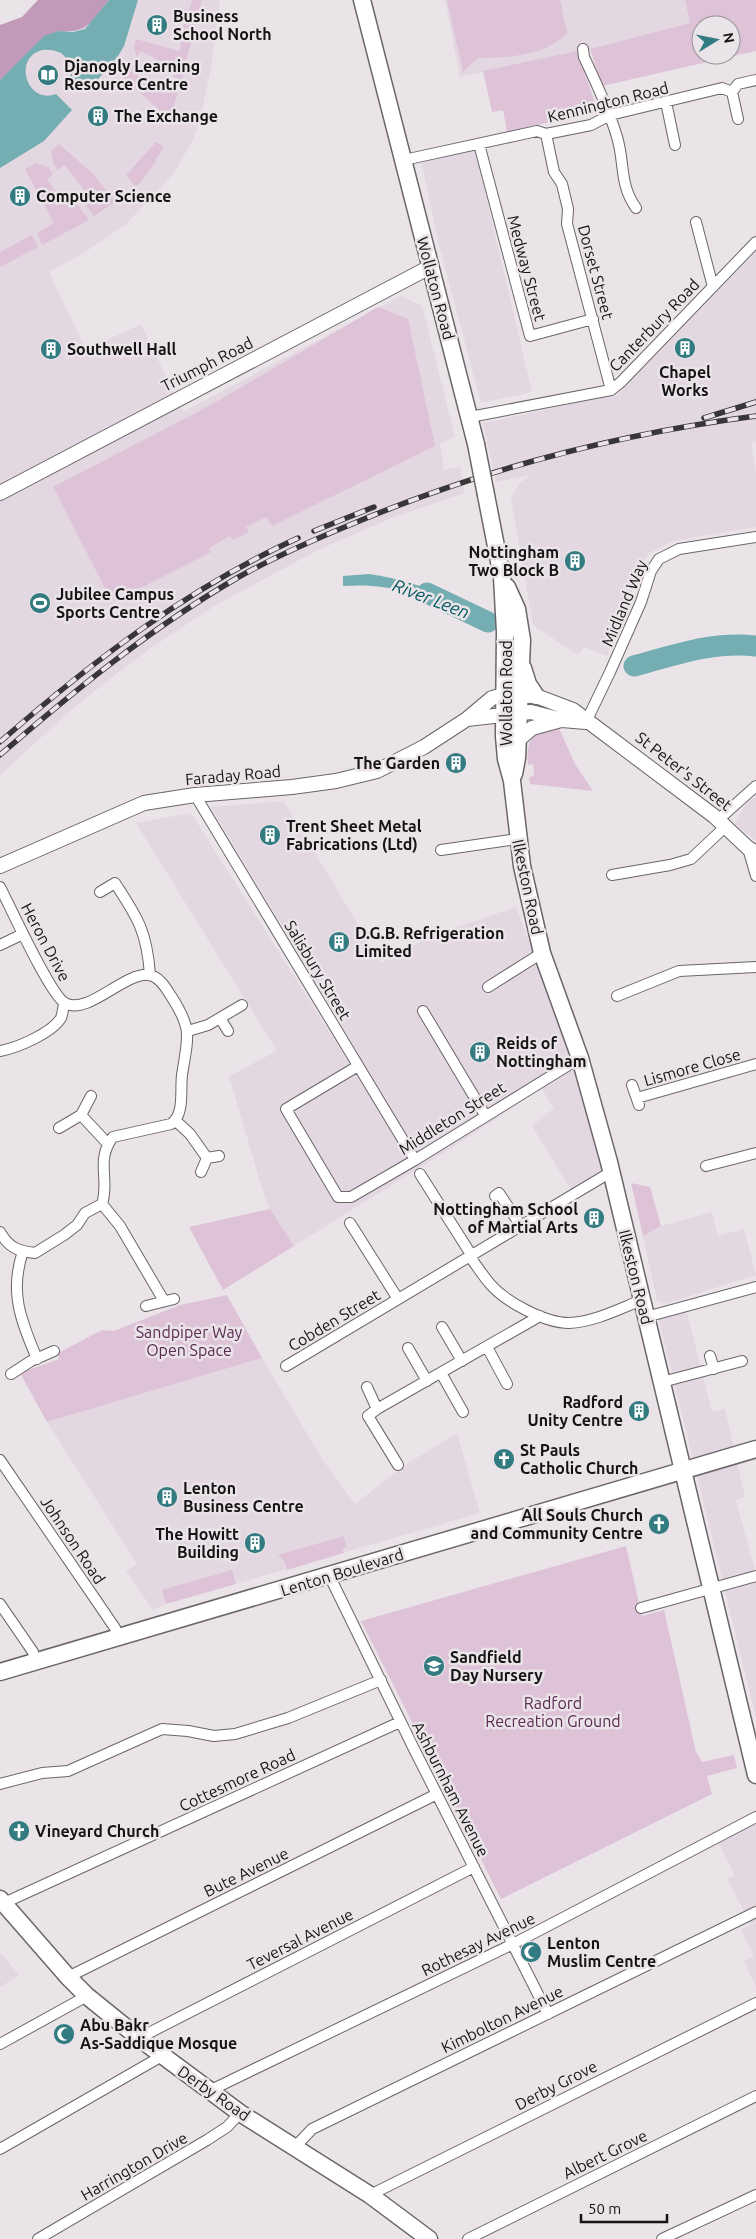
<svg xmlns="http://www.w3.org/2000/svg" width="756" height="2239" viewBox="0 0 756 2239" font-family="Ubuntu,sans-serif">
<style>
.built{fill:#e3d7e1}
.green{fill:#dec3d8;fill-rule:evenodd}
.forest{fill:#c09ab8}
.water{fill:#74adb2}
.lines{fill:none;stroke-linecap:round;stroke-linejoin:round}
.river{stroke:#74adb2;stroke-width:21}
.minor-casing{stroke:#6a6569;stroke-width:12}
.tertiary-casing{stroke:#6a6569;stroke-width:16}
.primary-casing{stroke:#6a6569;stroke-width:19}
.minor{stroke:#fff;stroke-width:10}
.tertiary{stroke:#fff;stroke-width:14}
.primary{stroke:#fff;stroke-width:16}
.rail-casing{stroke:#393639;stroke-width:5.5}
.rail{stroke:#eae4e8;stroke-width:4;stroke-dasharray:11;stroke-linecap:butt}
.primary-bridge-casing{stroke:#6a6569;stroke-width:19;stroke-linecap:butt}
.primary-bridge{stroke:#fff;stroke-width:16}
.labels{text-anchor:middle;stroke-width:5;stroke-linejoin:round;paint-order:stroke}
.poi-label{font-size:16px;font-weight:bold;fill:#151315;stroke:#eae4e8;text-anchor:start}
.street-label{font-size:16px;fill:#151315;stroke:#eae4e8}
.park-label{font-size:16px;fill:#5a2a53;stroke:#eae4e8}
.water-label{font-size:18px;font-style:italic;fill:#00595f;stroke:#eae4e8}
</style>
<rect width="100%" height="100%" fill="#eae4e8"/>
<path class="built" d="M38,0H220L211,68L201,115L194,138L174,173L125,225L85,252L49,272L86,350L141,324L183,412L401,296L422,306L455,437L440,444L444,470L460,467L465,493L394,517L318,550L216,605L151,648L111,678L69,712L0,775V25L22,17Z
M445,0H685L690,23L590,49L460,77Z
M475,149L532,392L481,403L439,245L421,161Z
M756,252V442L751,443L756,472V527L673,541L648,554L638,570L629,603L607,656L584,647L578,655L533,625L511,498L520,483L530,475L496,482L483,423L618,394Z
M756,795V841L735,824L743,808Z
M284,801L381,963L431,936L516,907L582,1085L602,1172L571,1190L532,1126L554,1108L541,1088L475,1133L294,1246L270,1209L264,1195L229,1076L277,1051L136,823L191,813L349,1063L360,1056L211,807Z
M712,1212L718,1236L744,1229L756,1275L664,1304L657,1300L643,1236L661,1226Z
M686,1309L712,1412L725,1409L745,1497L736,1500L756,1574V1718L658,1316Z
M262,1358L322,1459L355,1504L405,1465L457,1433L480,1513L166,1604L153,1610L126,1571L137,1564L47,1422Z
M756,1824V1987L744,1961L754,1956L741,1929L751,1924L727,1879L735,1875L718,1843Z
M0,1952L19,1975L0,1987Z"/>
<path class="green" d="M193,0H202L181,81L173,76L176,69L141,51L137,57L134,48L136,39L179,51L185,29L183,28L184,24L189,21L186,16Z
M447,0H560L567,33C544,57 509,57 478,58L463,72Z
M685,0H756V51L602,86L590,49L690,23ZM701,25H731V55H701Z
M577,51L598,111L507,132L503,110L492,112L483,71Z
M133,65L130,71L165,90L170,82L179,88L171,116L163,113L118,73L123,67Z
M156,142L162,145L163,148L150,170L138,185L135,186L126,175Z
M59,144L90,171L116,201L94,216L81,199L87,194L65,165L58,170L53,163L51,151Z
M36,163L48,167L53,174L47,180L69,208L76,203L89,220L42,245L37,233L54,223L25,169Z
M32,235L38,247L0,267V252Z
M378,307L408,319L435,446L272,526L266,517L246,527L249,532L233,540L230,536L209,548L211,552L133,592L130,588L110,598L53,487L209,406Z
M559,728L575,764L593,791L530,784L529,777L534,776L533,764L528,765C526,739 532,731 559,728Z
M631,1183L650,1187L661,1226L643,1236Z
M270,1209L294,1246L223,1290L189,1227Z
M227,1295L262,1358L47,1422L20,1373L59,1359L58,1353L102,1330L114,1331L180,1305Z
M344,1536L346,1547L342,1549L344,1553L287,1570L284,1560L278,1555Z
M626,1546L642,1616L664,1610L696,1752L702,1762L734,1755L737,1768L707,1776L712,1794L501,1899L361,1621Z
M232,1570L236,1584L166,1604L162,1590Z"/>
<path class="forest" d="M38,0H109C91,21 90,33 59,31L23,58L0,80V25L22,17Z"/>
<path class="water" d="M109,0H138L124,46L118,56L87,92L70,77C72,68 69,59 61,53C55,50 49,49 42,50C12,58 27,105 56,94L72,110L44,141L0,168V80L44,36L59,31L73,32L85,29Z
M369,574C399,578 425,587 453,599L451,609C408,593 391,583 343,586V576Z"/>
<g class="lines">
<path class="river" d="M427,593L488,622
M634,666C675,655 713,641 756,646"/>
<g class="minor-casing">
<path id="minor" d="M583,49L584,57C596,83 609,109 617,137C625,163 619,184 636,208
M732,92L738,119
M666,102L675,145
M546,134L554,172L562,184L568,209L567,224L611,390
M479,144L530,336L593,319
M404,160L537,131L546,134L591,125L610,115L722,88L732,92L738,84L756,80
M696,222L713,287
M470,417L611,390L621,382L756,242
M586,722L610,672L641,602L651,571L659,559L679,549L756,537
M195,795L415,1160
M718,820L756,786
M748,848L756,876
M441,850L517,839
M612,875L670,865L691,859L726,826
M0,887C10,906 50,995 65,1003C88,1016 124,972 149,975C159,976 166,988 171,996C193,1030 188,1036 182,1075C180,1091 185,1114 171,1124L113,1137C95,1160 110,1180 102,1204L85,1213L77,1225L64,1235L35,1253C18,1251 9,1248 0,1232
M100,892L115,883C138,918 147,932 150,975
M0,945L23,934
M488,987L542,953
M617,996L679,971L756,967
M423,1011L485,1115
M220,1018L228,1031
M188,1031L208,1025L242,1005
M0,1051C17,1048 52,1033 61,1018C63,1013 63,1008 64,1003
M358,1066L286,1109L338,1197H351L415,1160L580,1058
M632,1085L639,1105
M637,1098L756,1064
M81,1115L108,1144
M176,1121L190,1134L207,1158L201,1172
M59,1128L81,1115L91,1096
M207,1158L219,1156
M706,1166L756,1153
M420,1174L472,1256
M495,1196L499,1193L521,1226
M102,1204L120,1226L164,1301
M350,1223L398,1299
M23,1251C9,1293 21,1320 37,1359
M470,1257C477,1266 483,1276 491,1285C506,1302 545,1323 569,1323C594,1322 619,1309 642,1300
M146,1306L174,1299
M646,1317L756,1287
M442,1327L462,1361
M487,1347L507,1384
M408,1348L427,1381
M710,1356L714,1369
M286,1366L611,1172
M441,1373L463,1412
M11,1374L31,1361L54,1351
M662,1382L742,1361
M367,1387L377,1409L368,1416L398,1465
M377,1409L540,1316
M0,1460L115,1628L119,1638
M330,1577L414,1749L548,2014
M0,1604L33,1652L35,1662
M641,1608L756,1576
M0,1784L42,1773L68,1771L162,1729L188,1731L214,1736L235,1734L288,1718L381,1680
M4,1903L400,1722
M68,1977L437,1794
M139,2038L474,1867
M0,2044L87,1996
M209,2091L513,1944L756,1817
M294,2148L312,2129L756,1912
M0,2149L162,2056
M370,2195L756,2003
M38,2239L207,2140L227,2127L240,2113
M468,2239L756,2096
M662,2239L756,2195"/>
</g>
<g class="tertiary-casing">
<path id="tertiary" d="M0,493L430,267
M467,719L531,712L562,720L586,722
M517,741L532,728L561,720
M0,866L144,803L195,795L292,787L336,781L377,771L424,747L467,719L492,698L504,695L536,696L573,710L714,816L748,848L756,853"/>
</g>
<g class="primary-casing">
<path id="primary" d="M362,0L476,444
M486,495L502,577L505,632L504,736L506,759L512,781L522,866L542,953L580,1058L609,1162L756,1775
M507,587L517,609L522,640L517,758L514,774
M523,668L528,684L536,696
M0,1672L756,1449
M0,1899L68,1977L87,1996L139,2038L240,2113L370,2195L429,2239"/>
</g>
<use href="#minor" class="minor"/>
<use href="#tertiary" class="tertiary"/>
<use href="#primary" class="primary"/>
<g class="rail-casing">
<path id="rail" d="M704,418L756,402
M314,531L374,507
M0,742C90,663 188,588 298,538
M0,755C75,690 151,628 237,578C274,557 313,540 352,524C480,470 618,434 756,416"/>
</g>
<use href="#rail" class="rail"/>
<g class="primary-bridge-casing">
<path id="primary-bridge" d="M476,444L486,495"/>
</g>
<use href="#primary-bridge" class="primary-bridge"/>
</g>
<defs>
<g id="building-disc" transform="scale(1.125)"><circle r="9.5" fill="#327b80" stroke="#eae4e8"/><path d="M-4-6H4V6H1V3H-1V6H-4ZM-2.5-4.3h1.7v1.8h-1.7ZM.8-4.3h1.7v1.8H.8ZM-2.5-1h1.7V.8h-1.7ZM.8-1h1.7V.8H.8Z" fill="#fff"/></g>
<g id="library-disc" transform="scale(1.125)"><circle r="9.5" fill="#327b80" stroke="#eae4e8"/><path d="M-6-4Q-3-5.5-.7-3.5V5Q-3 3-6 4ZM6-4Q3-5.5 .7-3.5V5Q3 3 6 4Z" fill="#fff"/></g>
<g id="stadium-disc" transform="scale(1.125)"><circle r="9.5" fill="#327b80" stroke="#eae4e8"/><path d="M0-5a6.5 5 0 1 0 0 10a6.5 5 0 1 0 0-10ZM-3.5-1.8h7v3.6h-7Z" fill="#fff"/></g>
<g id="church-disc" transform="scale(1.125)"><circle r="9.5" fill="#327b80" stroke="#eae4e8"/><path d="M-1.2-6h2.4v3.5h3.3v2.4h-3.3V6h-2.4V-.1h-3.3v-2.4h3.3Z" fill="#fff"/></g>
<g id="school-disc" transform="scale(1.125)"><circle r="9.5" fill="#327b80" stroke="#eae4e8"/><path d="M0-5L7-2L0 1L-7-2ZM-4 1L0 2.5L4 1V4Q0 6-4 4Z" fill="#fff"/></g>
<g id="mosque-disc" transform="scale(1.125)"><circle r="9.5" fill="#327b80" stroke="#eae4e8"/><path d="M3.5-4.9A6 6 0 1 0 3.5 4.9A5 5 0 1 1 3.5-4.9Z" fill="#fff"/></g>
</defs>
<g fill-rule="evenodd">
<use href="#building-disc" x="157" y="25"/>
<use href="#library-disc" x="48" y="75"/>
<use href="#building-disc" x="98" y="116"/>
<use href="#building-disc" x="20" y="196"/>
<use href="#building-disc" x="685" y="348"/>
<use href="#building-disc" x="51" y="349"/>
<use href="#building-disc" x="575" y="561"/>
<use href="#stadium-disc" x="40" y="603"/>
<use href="#building-disc" x="456" y="763"/>
<use href="#building-disc" x="270" y="835"/>
<use href="#building-disc" x="339" y="942"/>
<use href="#building-disc" x="480" y="1052"/>
<use href="#building-disc" x="594" y="1218"/>
<use href="#building-disc" x="639" y="1411"/>
<use href="#church-disc" x="504" y="1459"/>
<use href="#building-disc" x="167" y="1497"/>
<use href="#church-disc" x="659" y="1524"/>
<use href="#building-disc" x="255" y="1543"/>
<use href="#school-disc" x="434" y="1666"/>
<use href="#church-disc" x="19" y="1831"/>
<use href="#mosque-disc" x="531" y="1952"/>
<use href="#mosque-disc" x="64" y="2034"/>
</g>
<g class="labels">
<g class="poi-label">
<text x="173" y="22">Business<tspan x="173" dy="18">School North</tspan></text>
<text x="64" y="72">Djanogly Learning<tspan x="64" dy="18">Resource Centre</tspan></text>
<text x="114" y="122">The Exchange</text>
<text x="36" y="202">Computer Science</text>
<text x="67" y="355">Southwell Hall</text>
<text x="685" y="378" text-anchor="middle">Chapel<tspan x="685" dy="18">Works</tspan></text>
<text x="559" y="558" text-anchor="end">Nottingham<tspan x="559" dy="18">Two Block B</tspan></text>
<text x="56" y="600">Jubilee Campus<tspan x="56" dy="18">Sports Centre</tspan></text>
<text x="440" y="769" text-anchor="end">The Garden</text>
<text x="286" y="832">Trent Sheet Metal<tspan x="286" dy="18">Fabrications (Ltd)</tspan></text>
<text x="355" y="939">D.G.B. Refrigeration<tspan x="355" dy="18">Limited</tspan></text>
<text x="496" y="1049">Reids of<tspan x="496" dy="18">Nottingham</tspan></text>
<text x="578" y="1215" text-anchor="end">Nottingham School<tspan x="578" dy="18">of Martial Arts</tspan></text>
<text x="623" y="1408" text-anchor="end">Radford<tspan x="623" dy="18">Unity Centre</tspan></text>
<text x="520" y="1456">St Pauls<tspan x="520" dy="18">Catholic Church</tspan></text>
<text x="183" y="1494">Lenton<tspan x="183" dy="18">Business Centre</tspan></text>
<text x="643" y="1521" text-anchor="end">All Souls Church<tspan x="643" dy="18">and Community Centre</tspan></text>
<text x="239" y="1540" text-anchor="end">The Howitt<tspan x="239" dy="18">Building</tspan></text>
<text x="450" y="1663">Sandfield<tspan x="450" dy="18">Day Nursery</tspan></text>
<text x="35" y="1837">Vineyard Church</text>
<text x="547" y="1949">Lenton<tspan x="547" dy="18">Muslim Centre</tspan></text>
<text x="80" y="2031">Abu Bakr<tspan x="80" dy="18">As-Saddique Mosque</tspan></text>
</g>
<g class="street-label">
<text transform="translate(608 102) rotate(-14)" y="6">Kennington Road</text>
<text transform="translate(527 268) rotate(75)" y="6">Medway Street</text>
<text transform="translate(596 272) rotate(75)" y="6">Dorset Street</text>
<text transform="translate(436 288) rotate(75)" y="6">Wollaton Road</text>
<text transform="translate(654 325) rotate(-46)" y="6">Canterbury Road</text>
<text transform="translate(207 364) rotate(-27)" y="6">Triumph Road</text>
<text transform="translate(624 603) rotate(-67)" y="6">Midland Way</text>
<text transform="translate(506 693) rotate(-90)" y="6">Wollaton Road</text>
<text transform="translate(684 771) rotate(38)" y="6">St Peter's Street</text>
<text transform="translate(233 775) rotate(-5)" y="6">Faraday Road</text>
<text transform="translate(528 887) rotate(78)" y="6">Ilkeston Road</text>
<text transform="translate(46 942) rotate(62)" y="6">Heron Drive</text>
<text transform="translate(318 970) rotate(59)" y="6">Salisbury Street</text>
<text transform="translate(692 1067) rotate(-16)" y="6">Lismore Close</text>
<text transform="translate(452 1118) rotate(-32)" y="6">Middleton Street</text>
<text transform="translate(636 1277) rotate(76)" y="6">Ilkeston Road</text>
<text transform="translate(334 1320) rotate(-31)" y="6">Cobden Street</text>
<text transform="translate(73 1540) rotate(56)" y="6">Johnson Road</text>
<text transform="translate(342 1572) rotate(-17)" y="6">Lenton Boulevard</text>
<text transform="translate(237 1780) rotate(-25)" y="6">Cottesmore Road</text>
<text transform="translate(451 1789) rotate(63)" y="6">Ashburnham Avenue</text>
<text transform="translate(246 1872) rotate(-26)" y="6">Bute Avenue</text>
<text transform="translate(300 1939) rotate(-27)" y="6">Teversal Avenue</text>
<text transform="translate(478 1944) rotate(-26)" y="6">Rothesay Avenue</text>
<text transform="translate(502 2019) rotate(-26)" y="6">Kimbolton Avenue</text>
<text transform="translate(556 2085) rotate(-27)" y="6">Derby Grove</text>
<text transform="translate(214 2093) rotate(35)" y="6">Derby Road</text>
<text transform="translate(605 2154) rotate(-26)" y="6">Albert Grove</text>
<text transform="translate(134 2166) rotate(-30)" y="6">Harrington Drive</text>
</g>
<g class="park-label">
<text x="189" y="1338">Sandpiper Way<tspan x="189" dy="18">Open Space</tspan></text>
<text x="553" y="1709">Radford<tspan x="553" dy="18">Recreation Ground</tspan></text>
</g>
<g class="water-label">
<text transform="translate(431 599) rotate(21)" y="6">River Leen</text>
</g>
</g>
<g transform="translate(716 40) rotate(80)"><circle r="24" fill="#eae4e8" stroke="#959094"/>
<path d="M0-4L9 19L0 12L-9 19Z" fill="#327b80"/>
<text y="-8" font-size="14" font-weight="bold" text-anchor="middle" fill="#151315">N</text>
</g>
<path d="M581 2214v8h86v-8" fill="none" stroke="#151315" stroke-width="2.5"/>
<text x="588" y="2214" font-size="15" fill="#151315" stroke="#eae4e8" stroke-width="4" paint-order="stroke">50 m</text>
</svg>
